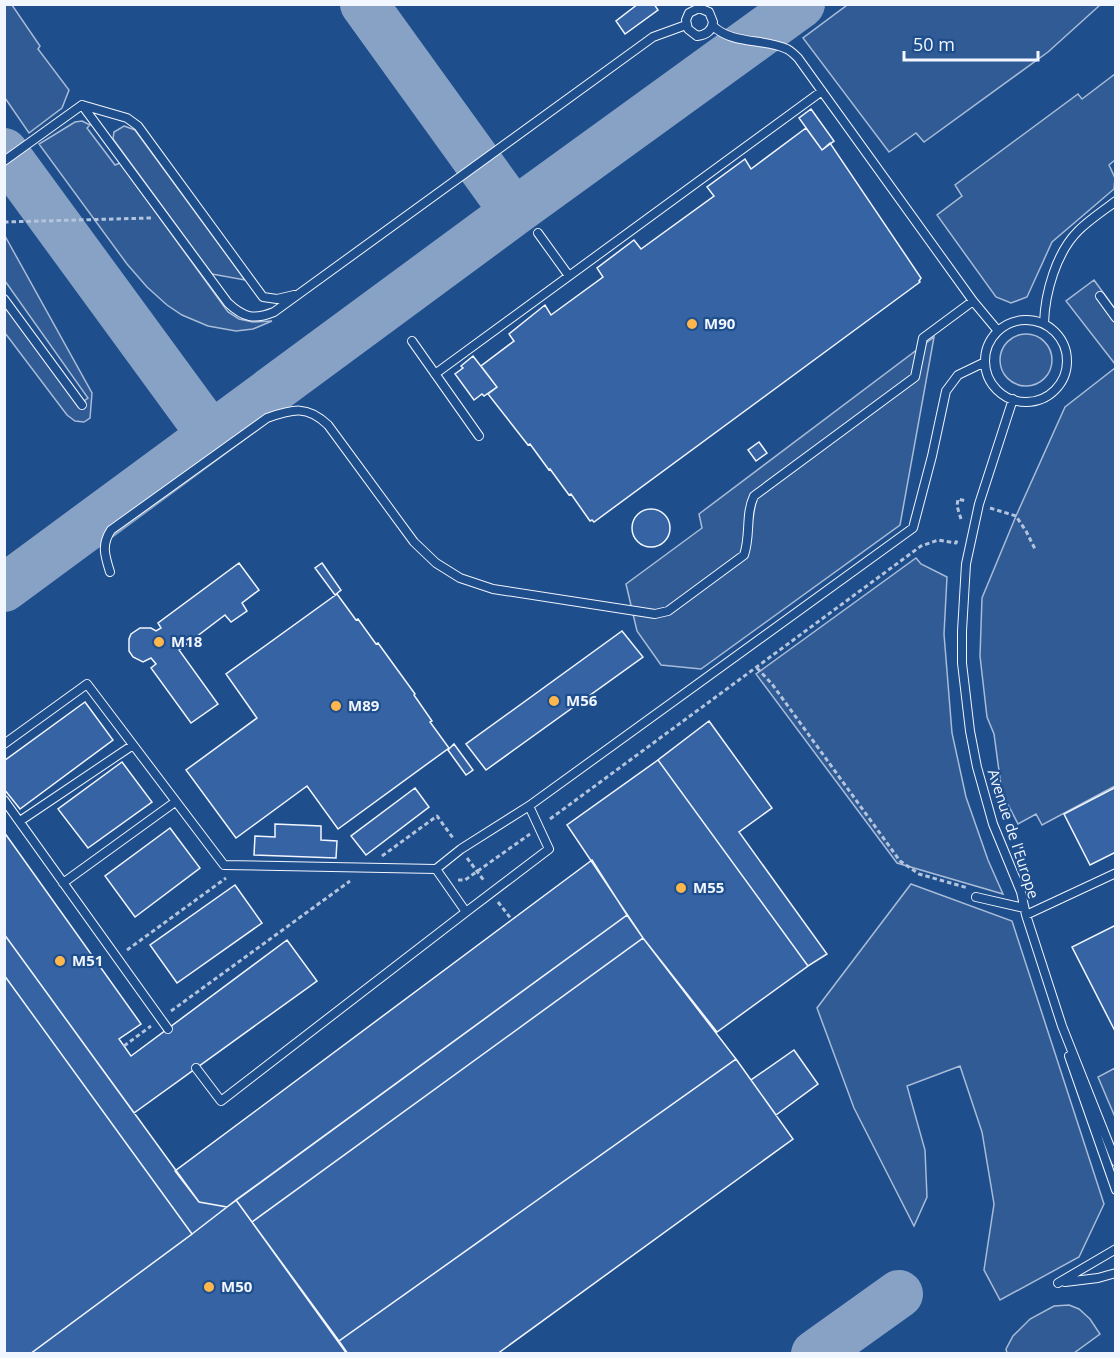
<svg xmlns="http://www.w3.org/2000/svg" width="1120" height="1358" viewBox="0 0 1120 1358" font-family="'Open Sans',sans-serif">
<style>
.built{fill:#305b95;stroke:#a8bbd7;stroke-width:1.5}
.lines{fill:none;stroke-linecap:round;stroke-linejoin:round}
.taxiway{stroke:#88a2c6;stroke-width:48}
.building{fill:#3563a3;stroke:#f2f6ff;stroke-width:1.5}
.lane-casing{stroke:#f2f6ff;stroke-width:10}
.path{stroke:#b3c4dc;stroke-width:3;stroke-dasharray:4.5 3;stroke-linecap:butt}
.lane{stroke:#1f4e8c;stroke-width:8}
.poi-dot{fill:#ffb74d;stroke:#1f4e8c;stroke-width:2}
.labels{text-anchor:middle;stroke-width:4.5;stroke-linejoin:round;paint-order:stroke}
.poi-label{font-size:15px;font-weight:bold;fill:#f2f6ff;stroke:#1f4e8c;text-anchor:start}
.street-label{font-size:15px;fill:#f2f6ff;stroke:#1f4e8c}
</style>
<rect width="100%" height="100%" fill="#1f4e8c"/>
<path class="built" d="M4,5H12L40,46L38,49L69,90L62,108L29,133L5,98Z
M847,5V4L1100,5L1048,52L924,142L916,133L889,152L803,38Z
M1115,74V160L1109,165L1115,178L1114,189L1052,242L1027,297L1011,303L996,297L937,215L962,196L955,185L1078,94L1082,99Z
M82,121L90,125L87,128L115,165L120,163L228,312L239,319L253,322L272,321L253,329L236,331L208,326L182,315L167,305L147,287L127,264L39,144L75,122Z
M124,126L135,130L245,280L212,274L113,139L114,132Z
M5,236L92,393L90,418L84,422L75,421L67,415L5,333L4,299L81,403L88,398L5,281Z
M1094,280L1115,309V364L1066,301Z
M1000 360a26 26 0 1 1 52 0a26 26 0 1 1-52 0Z
M934,337L900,525L701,669L661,665L637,631L626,584L702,528L699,514Z
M1115,368V786L1042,825L1036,814L1018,824L1002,793L994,734L987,717L980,656L982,598L1016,516L1065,407Z
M916,558L921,564L947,577L944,634L952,733L966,797L988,860L1003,894L897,863L756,674Z
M911,884L1012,921L1104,1204L1079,1257L1000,1300L984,1270L994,1204L982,1132L960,1066L907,1086L925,1150L927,1197L914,1226L854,1108L817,1008Z
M1115,1068V1117L1098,1077Z
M1069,1305L1079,1309L1090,1319L1100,1334L1074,1353H1007L1006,1349L1013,1336L1030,1319L1054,1306Z"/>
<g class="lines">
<path class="taxiway" d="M364,4L514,212
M4,152L211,435
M4,588L514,212L801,4
M815,1354L899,1294"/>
</g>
<path class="building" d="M638,4H654L658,10L625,34L616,21Z
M811,109L834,141L822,150L799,118Z
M806,128L822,150L830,143L921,278L919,281L920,282L594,522L592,520L590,521L571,494L569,495L550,469L549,470L530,444L528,445L488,394L497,387L481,366L514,341L509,334L545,305L551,315L603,277L597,268L634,240L641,249L714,196L707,187L745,159L751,169Z
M473,356L497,387L484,396L482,394L474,400L455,374L463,368L461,366Z
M759,442L767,453L756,461L748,450Z
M632 528a19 19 0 1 1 38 0a19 19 0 1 1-38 0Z
M239,563L259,590L242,603L247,611L231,622L225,615L179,650L218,704L191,723L151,668L156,664L151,658L143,662L133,657L129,651V639L131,634L140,628H151L156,631L161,628L158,623Z
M322,563L341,590L335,595L315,568Z
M337,594L356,620L358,619L376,644L378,643L415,694L414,695L432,721L430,722L449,748L338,829L307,786L236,838L186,770L257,718L226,674Z
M622,631L643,657L486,770L466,744Z
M85,702L113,740L20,809L4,789V761Z
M709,721L772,808L739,832L827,954L808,966L658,760Z
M454,744L473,770L466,775L448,750Z
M658,760L808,966L717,1032L643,938L567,825Z
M122,762L152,802L88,848L58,809Z
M1116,787V852L1090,865L1064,814Z
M415,788L429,807L366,855L351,836Z
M275,824L321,826V840L337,841L336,858L254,855L255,836L275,837Z
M170,828L200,868L135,917L105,876Z
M4,832L141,1024L119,1039L131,1056L287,940L317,981L134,1113L4,934Z
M592,860L627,915L227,1207L199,1202L175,1171Z
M235,885L262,923L177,983L150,945Z
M627,915L643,938L252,1222L236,1200Z
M1116,925V1033L1072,947Z
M4,934L199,1202L227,1207L192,1234L4,975Z
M643,938L736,1059L339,1341L252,1222Z
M4,975L192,1234L30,1354H4Z
M794,1050L818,1084L776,1115L751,1080Z
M736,1059L793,1139L497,1354H348L339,1341Z
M236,1200L347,1354H30L192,1234Z"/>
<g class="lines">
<g class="lane-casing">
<path id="lane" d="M698,4L699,8L709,12L713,22C712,31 706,35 697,36L688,29L686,20L689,13L699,8
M713,26C733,45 763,38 787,49C791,51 795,55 798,58L973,301L998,331
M82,105L228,303C244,318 254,320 274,312L653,37L686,25
M4,161L82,105L127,118L138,126L263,297L277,299L294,295
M538,233L569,276
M1100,296L1116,318
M4,299L82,405
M985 361a41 41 0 1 1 82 0a41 41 0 1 1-82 0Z
M1044,323C1045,293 1056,253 1078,231C1089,220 1103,211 1116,201
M412,341L479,436
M435,374L822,91
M1013,399L979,504L966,564L962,631V663L970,731L977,767L993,824L1021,892L1026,915L1062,1026L1116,1162
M110,572C105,556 101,545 111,530L267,418C293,409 307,405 328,425L414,542L436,563L460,578L493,589L655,614L668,611L744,555C751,535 745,515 754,496L915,377L923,338L973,301
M4,744L87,684L224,865L436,869L466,912L221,1101L196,1068
M4,800L168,1029
M20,821L133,745
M436,869L461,849L529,806L913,528L932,456L946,391L958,375L985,362
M63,883L175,802
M976,897L1024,908
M466,912L549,849L529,806
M1026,915L1116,873
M1069,1056L1116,1190
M1065,1282L1098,1278L1116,1273
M1058,1283L1116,1249"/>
</g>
<path class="path" d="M4,222L151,218
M990,508L1016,516L1026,531L1035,549
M961,519L957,506L958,499L966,501
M757,668L772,684L900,861L919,874L968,888
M550,819L921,546L938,540L956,543L957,540
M382,856L437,816L453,838
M467,858L485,882
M458,880H465L530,834
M498,902L512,920
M127,950L226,878
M171,1011L350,881
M124,1046L151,1026"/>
<use href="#lane" class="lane"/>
</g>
<g class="poi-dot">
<circle cx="692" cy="324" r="6"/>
<circle cx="159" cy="642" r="6"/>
<circle cx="554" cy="701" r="6"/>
<circle cx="336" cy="706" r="6"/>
<circle cx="681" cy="888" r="6"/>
<circle cx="60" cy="961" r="6"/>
<circle cx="209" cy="1287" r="6"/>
</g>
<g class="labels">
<g class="poi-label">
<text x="704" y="329">M90</text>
<text x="171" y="647">M18</text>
<text x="566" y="706">M56</text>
<text x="348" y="711">M89</text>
<text x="693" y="893">M55</text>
<text x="72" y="966">M51</text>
<text x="221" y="1292">M50</text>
</g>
<g class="street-label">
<text transform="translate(1013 834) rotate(72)" y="5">Avenue de l'Europe</text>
</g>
</g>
<rect width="1120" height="1358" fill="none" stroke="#f2f6ff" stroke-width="12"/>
<path d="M904 51v9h134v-9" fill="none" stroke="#f2f6ff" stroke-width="3"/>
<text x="913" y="51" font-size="18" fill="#f2f6ff" stroke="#1f4e8c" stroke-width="4.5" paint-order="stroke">50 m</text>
</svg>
